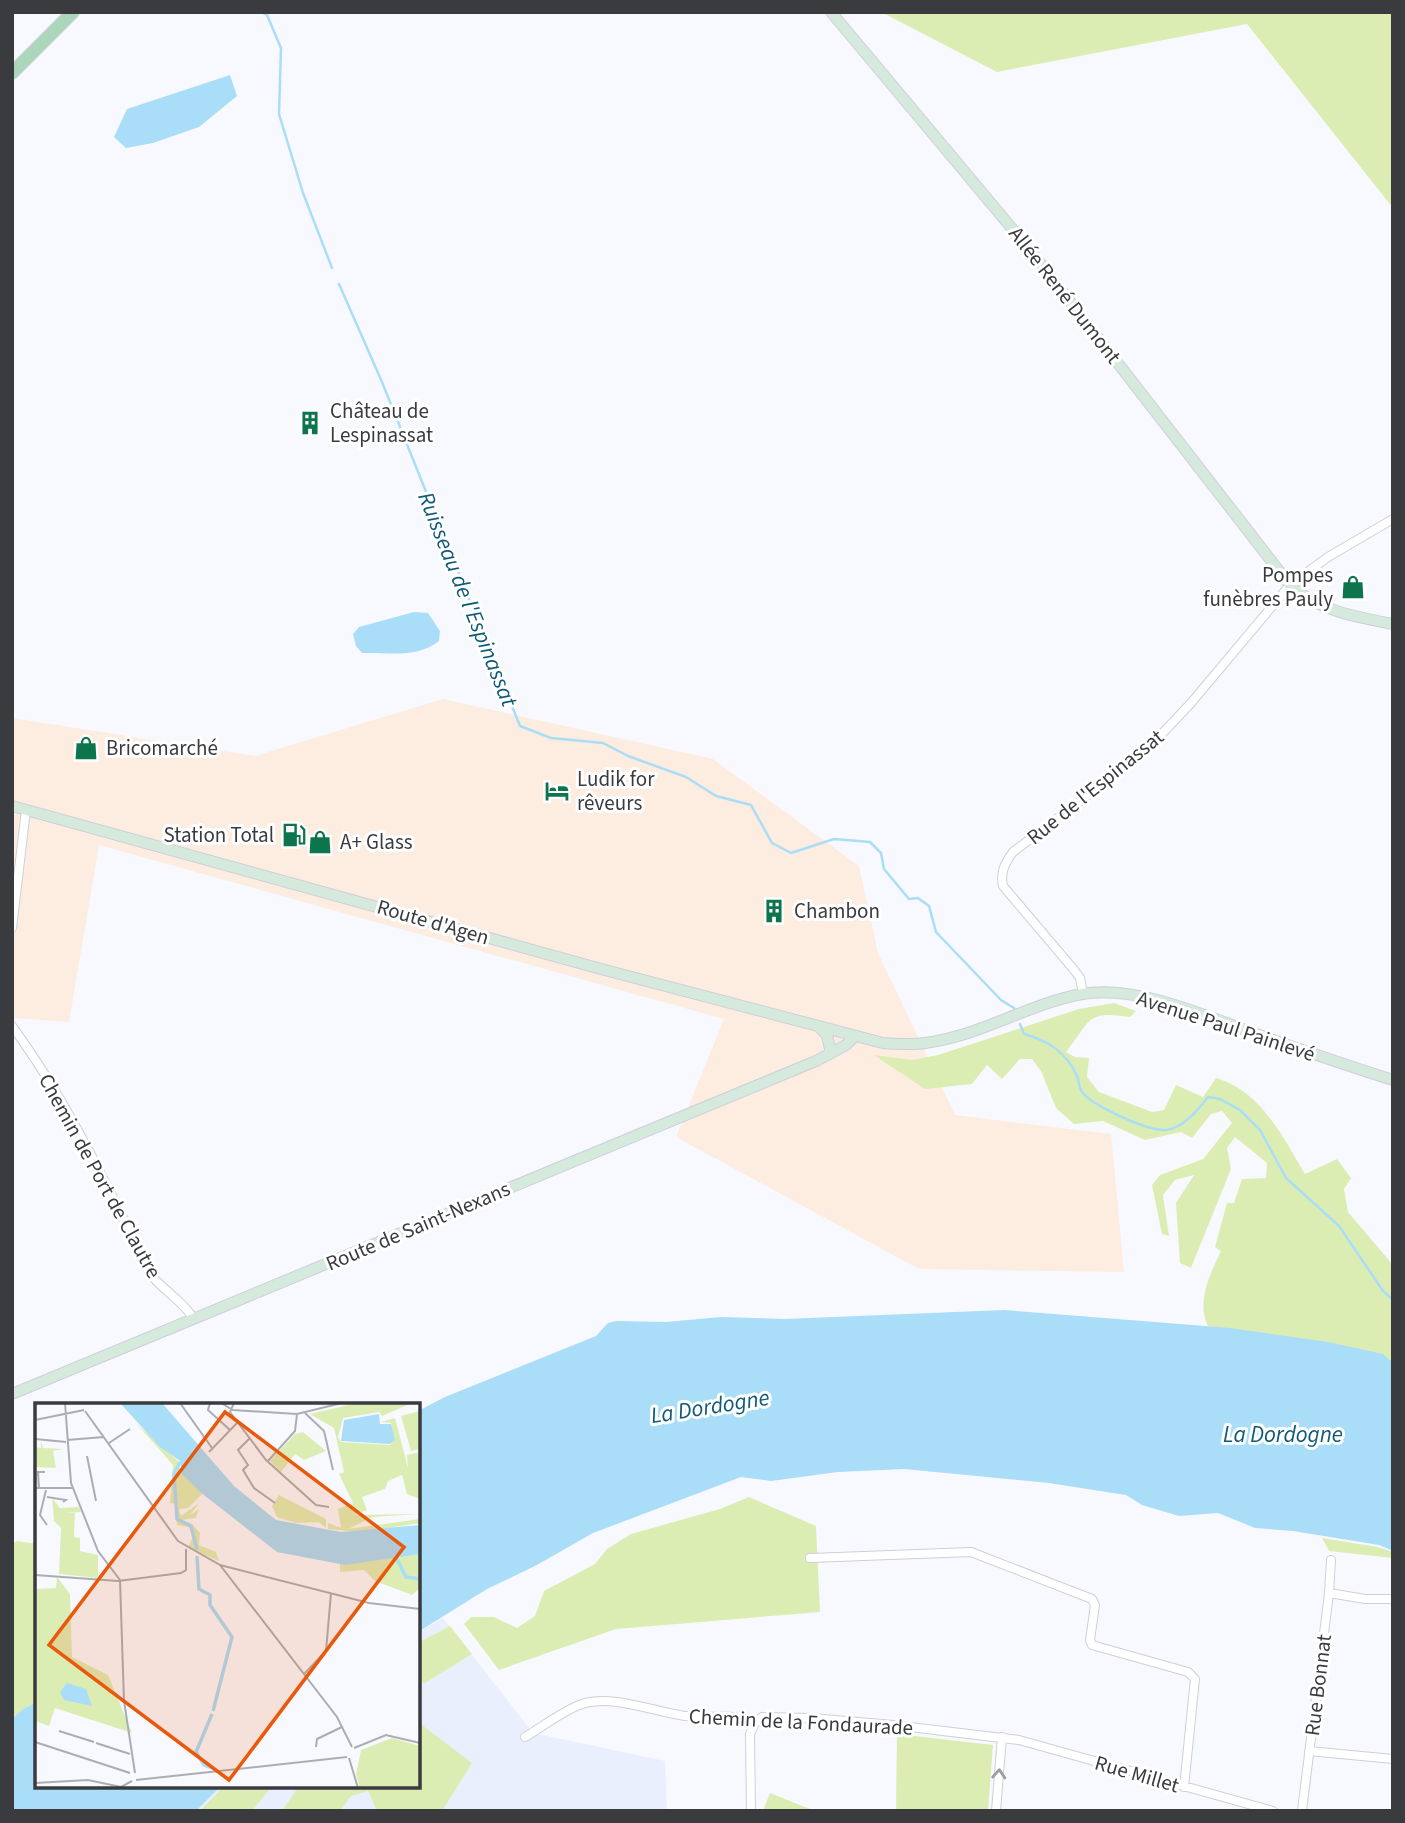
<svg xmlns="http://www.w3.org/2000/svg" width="1405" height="1823" viewBox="0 0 1405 1823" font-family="'Source Sans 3',sans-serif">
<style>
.commercial{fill:#fdece0}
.built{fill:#e9effd}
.green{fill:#dcedb4}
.water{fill:#a9ddf8}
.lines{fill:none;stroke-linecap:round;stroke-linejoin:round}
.stream{stroke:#a9ddf8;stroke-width:2.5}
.street-casing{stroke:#ccd0da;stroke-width:10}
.secondary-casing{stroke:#ccd0da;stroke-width:12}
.primary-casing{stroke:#d3d4d5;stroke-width:14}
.street{stroke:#fff;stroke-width:8}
.secondary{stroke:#d5eadd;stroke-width:10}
.primary{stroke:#abd6bc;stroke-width:12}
.oneway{stroke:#9c9d9f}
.labels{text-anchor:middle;stroke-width:6;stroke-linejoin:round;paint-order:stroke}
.street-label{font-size:21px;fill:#393b3f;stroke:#fff}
.poi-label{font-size:21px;fill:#393b3f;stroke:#fff;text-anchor:start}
.water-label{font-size:23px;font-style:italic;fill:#0e5977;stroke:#fff}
.inset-river{fill:none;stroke:#a9ddf8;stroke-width:3.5}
.inset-road{fill:none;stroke:#acadb2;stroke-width:2}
.view{fill:#e8590c;fill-opacity:0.15;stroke:#e8590c;stroke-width:3.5}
.inset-edge{fill:none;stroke:#393b3f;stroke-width:3.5}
</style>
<rect width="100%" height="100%" fill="#f8f9fe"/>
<path class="commercial" d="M443,699L713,759L859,866L878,953L955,1115L1111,1134L1124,1272L919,1269L676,1137L724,1019L99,845L69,1022L12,1018V718L255,756Z"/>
<path class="built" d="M443,1618L533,1733L665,1761L667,1811H196L221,1786H418V1632Z"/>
<path class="green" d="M881,12H1393V208L1247,24L997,72Z
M1114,1003L1136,1011L1130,1017C1087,1010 1091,1020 1066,1052L1075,1057L1089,1058L1087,1077L1099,1092L1152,1112L1164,1110L1176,1085L1203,1097L1216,1078C1261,1091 1283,1137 1305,1174L1337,1159L1351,1178L1344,1189L1348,1212L1393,1265V1362L1208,1326C1196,1303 1210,1274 1221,1251L1215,1247L1227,1203H1234L1242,1179L1266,1178L1267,1163L1235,1137L1227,1148L1231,1169L1191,1268L1180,1263L1176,1203L1194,1175L1175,1180L1163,1195L1169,1236L1162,1234L1152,1185L1160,1175L1203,1159L1232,1123L1222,1111L1211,1114L1192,1138L1181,1132L1145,1140L1103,1121L1074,1124L1056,1108L1041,1071L1032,1059H1020L1002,1079L987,1065L972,1084L925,1089L874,1055L913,1060L938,1055L1079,1009Z
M749,1497L816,1526L820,1612L616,1629L499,1670L464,1624L471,1617H494L517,1628L535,1616L544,1591L595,1564L607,1549L631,1534L720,1509Z
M1322,1538L1378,1547L1393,1552V1558L1329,1551Z
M18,1541L37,1544V1702L23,1709L12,1719V1543Z
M450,1626L472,1654L425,1683L418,1682V1643Z
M418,1722L472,1763L442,1811H377L368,1791L351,1796L340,1811H282L299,1786H418Z
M897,1734L993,1745L988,1811H896Z
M224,1786H272L252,1811H200Z
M770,1793L810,1809L809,1811H763Z"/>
<path class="water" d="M230,75L237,96L199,127L153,143L126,148L114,137L127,109Z
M414,612L428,613L440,631L439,641C416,659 390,652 362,653L356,646L353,634L359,627Z
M1004,1310L1230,1328L1328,1342L1383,1354L1393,1363V1551L1379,1545L1293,1531L1255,1528L1218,1513L1179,1516L1142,1505L1126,1495L1049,1483L904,1469L838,1472L771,1481L741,1477L593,1533L535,1566L487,1589L418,1632V1411L445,1397L596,1336L608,1323L616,1321L666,1322L721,1317L785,1319Z
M37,1702V1786H221L196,1811H12V1719L23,1709Z"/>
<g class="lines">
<path class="stream" d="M261,12L267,15L281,48L279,114L303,193L332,268
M339,284L382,382L520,726L551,738L603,743L628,756L686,777L716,796L751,805L772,843L791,853L834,839L870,842L881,853L884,869L909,899L918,898L929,906L936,932L1001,1000L1014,1008
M1020,1024L1024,1034C1049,1041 1066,1052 1077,1076C1079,1081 1079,1088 1082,1092C1093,1106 1147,1131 1166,1130C1183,1128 1198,1110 1208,1097L1220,1099L1240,1110L1260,1130L1286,1178L1339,1226L1383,1291L1393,1300"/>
<g class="street-casing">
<path id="street" d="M12,928L26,810
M1083,994L1080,978L1075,971L1003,886C1000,872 1005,863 1013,852L1132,762L1158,738L1191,703L1290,585L1328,557L1393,519
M12,1026C69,1104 109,1189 151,1275C164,1291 183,1301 194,1319
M810,1558L971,1552L1092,1599L1095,1605L1090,1640L1092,1645L1188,1672L1195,1679L1184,1787
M1329,1593L1365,1599H1393
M755,1723L762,1717L812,1718L893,1725L1019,1740L1273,1811
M525,1737C542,1727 564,1710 582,1704C613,1694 654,1712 685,1716C709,1719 733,1712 755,1723
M1309,1751L1393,1759
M751,1811L750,1734L755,1723
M996,1811L1002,1737
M1302,1811L1329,1593L1331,1560"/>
</g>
<g class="secondary-casing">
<path id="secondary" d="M831,12L1030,250L1290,585C1319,611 1356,617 1393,624
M12,806L601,969L883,1043C897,1044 911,1045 925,1043C980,1036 1028,1004 1082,994C1138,984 1210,1018 1262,1036C1305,1051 1349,1066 1393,1080
M818,1026L827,1035L830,1049
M12,1394L816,1061L846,1045L854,1037"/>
</g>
<g class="primary-casing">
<path id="primary" d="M12,73L73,12"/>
</g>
<use href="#street" class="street"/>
<use href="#secondary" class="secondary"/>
<use href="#primary" class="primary"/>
</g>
<defs><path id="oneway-chevron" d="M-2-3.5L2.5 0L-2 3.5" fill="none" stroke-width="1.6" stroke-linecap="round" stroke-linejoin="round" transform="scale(1.75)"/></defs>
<use class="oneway" href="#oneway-chevron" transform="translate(999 1774) rotate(-86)"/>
<defs>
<g id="building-bare" transform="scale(1.89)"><path d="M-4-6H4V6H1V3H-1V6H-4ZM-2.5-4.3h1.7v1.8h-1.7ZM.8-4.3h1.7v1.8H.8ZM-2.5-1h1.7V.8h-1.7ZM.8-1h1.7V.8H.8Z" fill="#0c754e" stroke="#fff" stroke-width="2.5" paint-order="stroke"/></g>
<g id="shop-bare" transform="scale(1.89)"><path d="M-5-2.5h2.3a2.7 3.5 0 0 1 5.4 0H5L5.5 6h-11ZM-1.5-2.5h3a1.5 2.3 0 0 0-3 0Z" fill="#0c754e" stroke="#fff" stroke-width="2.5" paint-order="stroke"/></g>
<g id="hotel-bare" transform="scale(1.89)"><path d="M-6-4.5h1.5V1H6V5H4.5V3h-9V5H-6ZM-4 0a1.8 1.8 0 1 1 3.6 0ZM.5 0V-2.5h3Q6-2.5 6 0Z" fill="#0c754e" stroke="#fff" stroke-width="2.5" paint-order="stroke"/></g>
<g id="fuel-bare" transform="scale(1.89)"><path d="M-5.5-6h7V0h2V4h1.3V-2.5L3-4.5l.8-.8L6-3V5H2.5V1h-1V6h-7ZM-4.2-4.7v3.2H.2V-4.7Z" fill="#0c754e" stroke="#fff" stroke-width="2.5" paint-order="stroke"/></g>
</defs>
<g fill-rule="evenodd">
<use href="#building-bare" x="310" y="423"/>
<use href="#shop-bare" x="1353" y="587"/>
<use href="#shop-bare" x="86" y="748"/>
<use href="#hotel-bare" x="557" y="791"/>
<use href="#fuel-bare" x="294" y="835"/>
<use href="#shop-bare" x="320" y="842"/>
<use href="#building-bare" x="774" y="911"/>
</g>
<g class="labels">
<g class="street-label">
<text transform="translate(1065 295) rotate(52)" y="7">Allée René Dumont</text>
<text transform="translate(1095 787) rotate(-39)" y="7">Rue de l'Espinassat</text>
<text transform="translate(433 922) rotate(16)" y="7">Route d'Agen</text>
<text transform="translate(1226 1026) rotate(18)" y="7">Avenue Paul Painlevé</text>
<text transform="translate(100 1176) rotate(61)" y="7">Chemin de Port de Clautre</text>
<text transform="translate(418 1226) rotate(-23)" y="7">Route de Saint-Nexans</text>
<text transform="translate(1318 1685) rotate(-83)" y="7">Rue Bonnat</text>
<text transform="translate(801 1722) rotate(3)" y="7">Chemin de la Fondaurade</text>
<text transform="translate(1137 1774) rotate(16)" y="7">Rue Millet</text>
</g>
<g class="poi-label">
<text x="330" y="418">Château de<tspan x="330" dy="24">Lespinassat</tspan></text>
<text x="1333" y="582" text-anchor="end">Pompes<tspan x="1333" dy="24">funèbres Pauly</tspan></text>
<text x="106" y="755">Bricomarché</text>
<text x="577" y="786">Ludik for<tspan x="577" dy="24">rêveurs</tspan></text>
<text x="274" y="842" text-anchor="end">Station Total</text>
<text x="340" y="849">A+ Glass</text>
<text x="794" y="918">Chambon</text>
</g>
<g class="water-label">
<text transform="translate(468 599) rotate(68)" y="8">Ruisseau de l'Espinassat</text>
<text transform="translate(710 1406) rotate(-9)" y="8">La Dordogne</text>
<text x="1283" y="1442">La Dordogne</text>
</g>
</g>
<g transform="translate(35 1403)">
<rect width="385" height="385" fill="#f8f9fe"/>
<path d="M322,0H377L347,13L344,9L308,15L303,34L306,39L355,42L359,37L356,20L346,19L360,15L373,65L372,52L385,49V96L372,91L367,72L353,78L350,86L327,94L332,107L319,112L385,111L338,114L313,126L385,116V120L327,129L293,126V120L306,125L303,106L318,100L304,71L309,69L299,25L275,11ZM385,8V46L376,48L366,13ZM101,20L144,59L145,66L167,91L153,105L144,106L146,113L164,100L155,112L164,106L161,115L145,117L157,121L165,130L164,142L181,149L184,158L153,144L159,132L154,124L142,122L140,101L135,100L138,62ZM268,29L291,48L269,57L260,51L246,69L235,58L260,31ZM6,38L8,45L28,46L18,48L21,65L0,64V44L6,45ZM244,92L291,116V125L284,119L261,120L242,114L237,103ZM17,95L25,105L44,104L46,109L30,110H40L39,134L45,135V148L63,152V175L24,171L26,125L19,118ZM385,151V185L377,192L340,178L329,167L305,169V159ZM22,174L35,191L37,254L73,272L97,330L20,305L14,323L0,318V186L21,185ZM357,335L385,343V385H325L321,371L326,347Z" fill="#dcedb4"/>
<path d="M85,0H127L199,83L241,117L306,129L385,122V151L310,162L242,149L165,89L147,71L145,58L125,44ZM344,11L345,21H356L360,37L355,41L306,38L309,17ZM32,280L51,286L57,303L29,297L25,289Z" fill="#a9ddf8"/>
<path class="inset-river" d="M145,59L139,71L142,116L156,123L162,147M162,153L164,186L175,192V202L197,234L178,308M361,154L371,174L385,176M177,311L161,349L169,362L177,365"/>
<path class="inset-road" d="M30,0L36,80L63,148L85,177L89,298L100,370M145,0L177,45M175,0L173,7L195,27M186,0L198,7L262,11L307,0M199,0L195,9L231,57L281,102L294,104M50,8L143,138L185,162L302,314L317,344M270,10L289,28L298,67M0,17L49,7M215,35L203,47L213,62L208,67L219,85L240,100M0,36L31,39M32,37L69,34M74,40L95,26M174,49L203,19M52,53L61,98M233,58L260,28L262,11M0,85H37M4,86L3,69H10M11,87L5,112L12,122M12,94L31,97L28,99M185,162L334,200L385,206M0,172L83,178L146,170L151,167V146M269,271L291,248L296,190M24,328L59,339M0,339L95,370M61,340L95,351M281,344L282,336L307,324M319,345L351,332L385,340M314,355L323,385M101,377L312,354M0,380L53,377L86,384L97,378"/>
<path class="view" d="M190,9L369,144L194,377L14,242Z"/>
<rect width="385" height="385" class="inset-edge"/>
</g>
<rect width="1405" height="1823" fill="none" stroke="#393b3f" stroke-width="28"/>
</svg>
